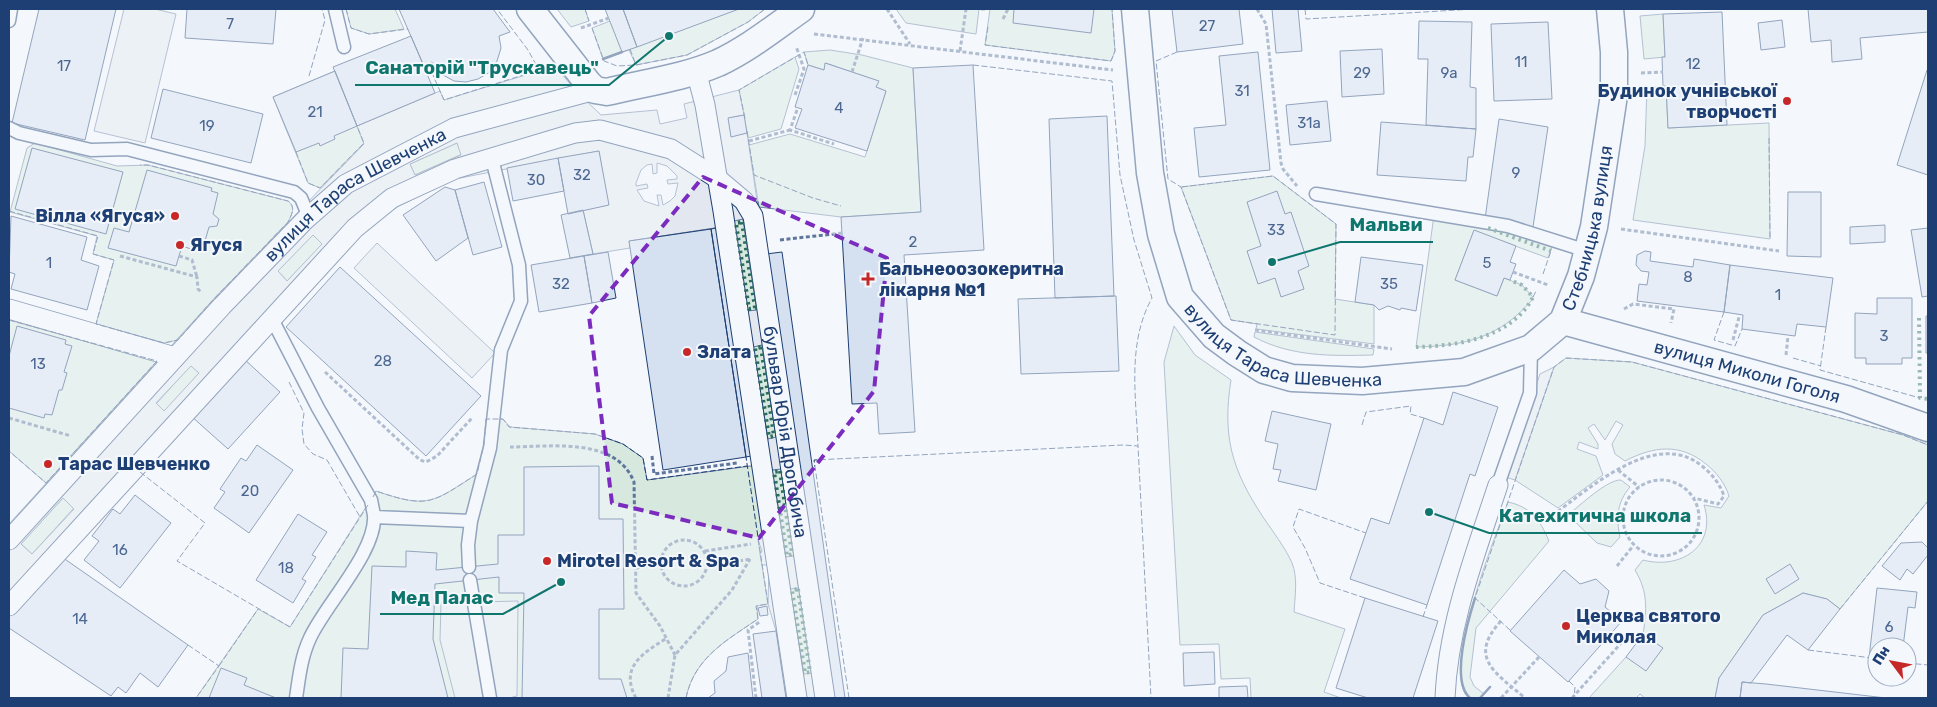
<svg xmlns="http://www.w3.org/2000/svg" width="1937" height="707" viewBox="0 0 1937 707" font-family="Rubik,sans-serif">
<style>
.green{fill:#d7e8df;stroke:#687fa3}
.parking{fill:#e3e8f0;stroke:#687fa3;fill-rule:evenodd}
.building{fill:#d5e0f0;stroke:#1d3f73}
.lines{fill:none;stroke-linecap:round;stroke-linejoin:round}
.service-casing{stroke:#1d3f73;stroke-width:15}
.pedestrian-casing{stroke:#1d3f73;stroke-width:21}
.minor-casing{stroke:#1d3f73;stroke-width:29}
.path{stroke:#5e769c;stroke-width:3;stroke-dasharray:4 2.5;stroke-linecap:butt}
.service{stroke:#f4f7fb;stroke-width:12}
.pedestrian{stroke:#f4f7fb;stroke-width:19}
.minor{stroke:#f4f7fb;stroke-width:26}
.hedge{stroke:#2c6c60;stroke-width:4;stroke-dasharray:2.5 4;stroke-linecap:butt}
.fence{stroke:#1d3f73;stroke-width:1;stroke-dasharray:6 2.5;stroke-linecap:butt}
.wall{stroke:#1d3f73;stroke-width:2.5}
.marked{fill:none;stroke:#7b2cbf;stroke-width:4;stroke-dasharray:10 6;stroke-linejoin:round}
.poi-dot{fill:#c62828;stroke:#f4f7fb;stroke-width:2}
.labels{text-anchor:middle;stroke-width:4;stroke-linejoin:round;paint-order:stroke}
.number-label{font-size:15px;fill:#4b6792}
.poi-label{font-size:18px;font-weight:bold;fill:#1d3f73;stroke:#f4f7fb;text-anchor:start}
.street-label{font-size:18px;fill:#1d3f73;stroke:#f4f7fb}
.leader{fill:none;stroke:#0f766e;stroke-width:2}
.callout-dot{fill:#0f766e;stroke:#f4f7fb;stroke-width:2}
.callout-label{font-size:19px;text-anchor:middle;font-weight:bold;fill:#0f766e;stroke:#f4f7fb;stroke-width:4;stroke-linejoin:round;paint-order:stroke}
</style>
<rect width="100%" height="100%" fill="#f4f7fb"/>
<path class="green" d="M346,9H395L404,29L369,34L351,28Z
M557,9H585L589,21L571,27Z
M606,9H765L748,22L687,55L636,65L629,50L603,59L592,28L610,21Z
M896,9H979L976,34L906,23Z
M990,9H1112L1115,51L1111,61L985,45Z
M1663,14L1665,57L1644,59L1640,16Z
M830,50L862,55L913,68L921,212L841,217L759,207L749,145L790,134L865,157L886,91L876,87L878,81L826,63L824,70L808,65L804,52Z
M795,57L799,69L781,129L748,138L739,90Z
M335,71L364,143L320,188L308,183L273,97Z
M1666,86L1668,128L1769,123L1770,239L1633,220L1645,146L1647,87Z
M35,143L117,166L148,165L288,201C296,207 292,214 288,222L210,303L178,340L164,343L96,324L114,260L93,254L97,236L10,212L27,148Z
M457,143L462,154L415,175L410,164Z
M1273,176L1336,224L1335,299L1374,305V344L1256,329L1257,324L1231,320L1181,187Z
M1434,215L1505,228L1553,244L1548,258L1474,231L1455,280L1497,296L1504,278L1522,285L1533,297L1532,300C1499,338 1465,346 1416,347Z
M743,219L757,310L748,311L734,221Z
M313,234L323,244L287,281L278,271Z
M9,320L157,361L46,483L9,451Z
M1174,326L1195,355L1231,380C1222,437 1232,470 1263,517C1273,532 1285,547 1292,563C1298,577 1295,597 1294,612L1345,629L1324,692L1341,698H1251L1250,678L1221,679L1219,644L1180,645L1164,362Z
M1255,332L1374,349L1373,355C1332,356 1292,357 1254,337Z
M762,345L776,438L767,439L753,347Z
M1566,358L1632,362L1903,435L1928,445V501L1840,609L1827,599L1803,593L1763,615L1719,678L1715,698H1645L1640,694L1636,698H1589L1626,657L1662,648L1643,634C1647,609 1648,592 1635,570L1643,560C1681,570 1717,546 1704,505L1721,508L1729,496C1725,483 1716,472 1706,464C1680,443 1654,446 1625,461L1615,454L1612,444L1623,425L1616,421L1605,440L1594,424L1588,428L1598,444V449L1579,442L1577,449L1596,456L1603,475L1558,508L1515,480L1554,367Z
M191,365L199,373L165,412L156,404Z
M486,419H503L510,427L595,434L623,444L643,458L647,480L758,465L765,535L758,540L768,604L757,606L758,619C727,640 694,658 686,698H196L258,609L290,627L376,491C428,509 432,503 477,474L484,444Z
M781,469L794,556L785,557L772,470Z
M1621,480L1630,487C1617,502 1616,518 1620,537L1611,547L1597,543L1568,515C1579,506 1608,479 1621,480Z
M63,498L74,508L32,554L21,544Z
M1508,502C1531,507 1540,520 1549,541L1476,628L1470,677L1474,686L1484,694L1480,698C1475,698 1469,699 1466,695C1444,664 1495,537 1508,502Z
M799,587L812,673L804,675L790,589Z"/>
<path class="parking" d="M124,9H155L176,14L145,143L94,131Z
M555,66L576,91L601,115L657,110L660,124L687,118L684,104L739,90L744,115L729,118L731,136L747,133L831,698H786L776,631L768,604L769,565H762L760,554L762,551L758,540L763,537L721,227L629,241L630,248L593,254L583,210L608,205L599,151L455,179L397,207L357,235L9,610V524L210,303L364,144L357,126L440,91L444,100ZM457,143L461,155L415,175L410,164ZM657,163L667,166L677,176V179L667,180L668,184L678,183L675,196L670,201L663,205L661,195H657L659,206L644,201L637,190L648,188L647,184L636,186V183L641,170L647,165L652,164L653,174L657,173ZM743,219L757,310L748,311L734,221ZM313,235L322,244L287,281L278,271ZM762,345L776,437L768,439L753,347ZM191,366L199,373L164,411L156,403ZM781,469L794,556L786,557L772,470ZM63,498L74,509L32,554L21,544ZM799,588L812,673L804,674L790,589Z
M377,243L495,353L472,378L354,268Z
M1554,367L1515,480L1505,477L1540,374Z
M518,601L517,696L509,698H455L440,640L441,603Z"/>
<path class="building" d="M39,9H116L85,140L12,123Z
M187,9H276L273,44L185,38Z
M399,9H493L510,32L499,36L501,48L497,61L490,72L478,79L466,82L454,81L443,75L432,62L424,66Z
M605,9H623L637,47L622,52Z
M623,9H739L637,47Z
M1014,9H1094L1091,33L1013,23Z
M1172,9H1239L1243,44L1177,52Z
M1272,9H1298L1302,51L1276,53Z
M1808,9H1928V32L1860,38L1862,59L1832,62L1831,40L1811,42Z
M1722,12L1727,125L1668,128L1666,86H1663L1662,57H1665L1663,14Z
M1782,20L1785,47L1761,50L1758,23Z
M1419,21L1472,22L1470,87L1476,88V129L1426,125L1428,59H1418Z
M1548,22L1552,99L1494,101L1491,24Z
M411,36L435,93L357,126L333,67Z
M1382,49L1384,94L1342,97L1340,51Z
M1258,52L1270,170L1199,177L1194,128L1226,125L1219,56Z
M825,63L879,81L876,87L886,91L867,151L795,128L802,109L795,107L808,65L824,70Z
M973,65L984,250L904,255L915,432L879,434L877,403L852,404L841,217L921,212L913,68Z
M1927,70H1928V175L1897,165Z
M335,71L357,126L334,136L335,139L320,146L319,143L296,152L273,97Z
M163,89L263,114L251,163L151,138Z
M1327,101L1331,141L1290,145L1286,105Z
M744,115L747,133L731,137L728,118Z
M1107,116L1114,296L1055,298L1049,119Z
M1499,119L1548,127L1533,227L1485,219Z
M1381,122L1476,129L1473,157H1468L1466,181L1377,175Z
M32,148L123,172L106,234L15,209Z
M599,151L609,205L568,214L558,158Z
M558,158L564,191L513,201L507,168Z
M147,170L212,188L211,191L218,193L213,214L219,219L217,226L209,227L203,248L196,246L194,250L182,246L176,266L108,248L114,228L129,232Z
M484,182L502,247L473,255L455,190Z
M445,187L455,190L468,238L436,261L403,215Z
M1277,191L1285,214L1291,212L1309,266L1298,271L1304,289L1281,297L1275,278L1258,284L1247,251L1261,246L1247,202Z
M1788,192H1821V257L1787,256Z
M583,210L593,254L570,258L561,215Z
M11,216L87,237L81,260L99,266L87,310L11,289L15,274L9,272Z
M1885,225V242L1850,244V227Z
M721,227L756,455L746,457L711,229Z
M1928,228V296L1922,297L1911,230Z
M711,229L746,457L663,470L629,241Z
M1474,230L1516,246L1510,262L1516,264L1510,280L1504,278L1497,296L1455,280Z
M1645,251L1651,252L1650,261L1693,267L1694,259L1730,265L1724,312L1637,301L1639,284L1647,285L1649,272L1641,271L1636,265L1637,255Z
M608,252L616,298L592,303L584,256Z
M782,252L845,698H831L766,254Z
M584,256L592,303L539,312L531,265Z
M1361,257L1423,265L1416,311L1401,308L1400,310L1388,306L1379,310L1374,305L1355,302Z
M1730,265L1833,278L1826,327L1797,324L1795,336L1742,329L1743,315L1724,312Z
M340,267L481,396L426,456L286,327Z
M1116,296L1119,371L1021,374L1018,299Z
M1877,298H1912V358H1902V364H1866V358H1855V313L1877,314Z
M1926,316H1928V353H1926Z
M17,326L66,340L65,344L72,346L64,372L67,373L62,390H59L52,415L45,414L44,418L9,408V356Z
M244,359L280,392L228,449L191,416Z
M1453,392L1498,407L1475,476L1470,474L1427,605L1350,579L1371,518L1389,524L1424,418L1443,425Z
M1272,411L1331,424L1316,490L1278,481L1281,470L1273,469L1278,444L1265,441Z
M257,445L293,470L249,533L214,508L225,492L220,489L241,458L246,461Z
M599,466V519H623L624,609H599V679H621L627,698H522L524,593H499V577L435,584L433,639L448,698H341L343,648L368,649L372,566L406,567V551L437,553L436,570L498,564V535H524V467Z
M135,495L171,523L120,588L84,560L99,541L92,536L113,509L120,514Z
M298,514L327,532L312,555L316,557L302,579L306,581L293,603L256,580Z
M1922,542L1928,548V555L1913,574L1907,569L1900,580L1882,566L1901,543Z
M59,555L188,645L158,687L140,673L126,693L118,687L111,696L9,628V610Z
M1790,564L1799,579L1775,594L1766,579Z
M1564,570L1580,584L1596,579L1609,591L1605,607L1622,621L1568,682L1510,631Z
M1877,588L1917,592L1915,608L1908,607L1903,647H1877V659L1869,658Z
M1803,593L1827,599L1840,609L1808,650L1787,635L1751,683L1742,682L1740,698H1715L1719,678L1763,615Z
M1365,598L1438,621L1413,698H1368L1336,688Z
M767,606L768,615L760,616L758,608Z
M776,631L786,698H762L753,634Z
M1643,634L1663,648L1646,671L1626,657Z
M1214,652L1215,684L1184,686L1183,653Z
M748,653L753,698H708L715,693L714,681L726,671L728,657Z
M221,668L247,678L244,685L276,698H209Z
M1742,682L1766,684L1886,698H1740Z
M1247,686L1248,698H1219V687Z"/>
<g class="lines">
<g class="service-casing">
<path id="service" d="M335,9L344,47
M9,21L11,9
M9,128L19,133L91,150L127,149L294,192L301,198L309,217
M1316,194L1508,226L1587,251
M272,319L318,408L371,500C372,505 373,510 374,515C377,551 325,605 310,638C301,657 299,678 296,698
M1498,485L1530,393L1531,348
M374,517L471,521
M469,567L468,545L471,521L490,448L501,350L521,301L519,265L492,159
M470,580L490,698"/>
</g>
<g class="pedestrian-casing">
<g id="pedestrian">
<path d="M696,71L705,105L723,211L797,698"/>
<path d="M9,309L175,357"/>
<path id="s1" d="M9,540L222,306L306,219L346,184L454,128L595,90"/>
<path id="s2" d="M9,606L355,228L392,198L455,169L575,133L600,130L671,149L718,179L744,201L753,216L825,698"/>
<path d="M1445,698C1448,624 1475,555 1498,485"/>
</g>
</g>
<g class="minor-casing">
<g id="minor">
<path d="M530,9L588,83L595,90L607,92C643,83 683,78 718,63C748,49 774,28 801,9"/>
<path id="s3" d="M1135,9L1150,173L1161,234L1180,297L1214,336L1237,353L1264,370L1292,378L1362,381L1464,372L1531,348L1563,321L1581,276L1594,227L1614,95V52L1610,9"/>
<path id="s4" d="M1563,321L1846,399L1928,428"/>
</g>
</g>
<path class="path" d="M887,9L910,44
M981,9H985
M1257,9L1266,24L1281,163L1283,169L1297,186
M1003,19L1008,9
M581,28L609,18
M814,34L1113,70
M960,51L966,9
M852,72L863,38
M1641,73L1663,72
M795,95L804,69L796,46
M797,110L790,130L834,144
M749,141L790,130
M1621,229L1779,251
M780,240L842,233
M120,256L197,277L198,289L202,293
M179,256L192,260L197,277
M1513,272L1548,285
M1624,309L1633,304L1674,309L1671,323
M1255,330L1392,349
M1733,340L1739,317
M1786,355L1788,336
M325,372L420,460L426,462L437,456L472,418
M9,418L71,436
M510,447C549,447 616,436 634,482L636,593L660,626L675,655
M652,456L654,474L737,463
M1618,470L1639,487
M1623 518a38 38 0 1 1 76 0a38 38 0 1 1-76 0Z
M1553,515C1590,488 1656,428 1702,466C1712,474 1720,484 1724,496L1718,504L1694,498
M661 563a23 23 0 1 1 46 0a23 23 0 1 1-46 0Z
M705,551L751,544
M707,566L751,559
M1617,566L1633,546
M636,568L661,564
M1501,621C1467,658 1496,673 1525,698
M636,698C619,667 643,653 667,638
M668,698L675,655L732,590L750,559
M756,698L748,630L761,621
M1501,698L1539,657
M1572,698L1631,632"/>
<use href="#service" class="service"/>
<use href="#pedestrian" class="pedestrian"/>
<use href="#minor" class="minor"/>
<path class="hedge" d="M742,222L755,308L749,309L736,223Z
M1488,228L1551,251
M1919,318L1920,398L1928,399
M761,347L774,436L769,437L755,348Z
M1416,347C1457,346 1512,338 1533,297L1522,285L1510,280
M780,471L792,554L787,556L774,472Z
M798,589L810,672L805,673L792,590Z"/>
<path class="fence" d="M346,9L351,28L369,34L408,29
M585,9L589,21
M1305,9L1306,19L1474,9
M988,27L985,45L1111,61L1115,51L1112,9
M592,28L604,61L617,66L636,65
M630,49L636,65L687,55L748,22L765,9
M1177,52L1156,61L1168,179L1181,187L1231,320L1335,335L1336,224L1273,176L1181,187
M428,64L444,100L539,70L528,50L497,9
M973,65L1112,81L1120,175L1134,240L1152,298C1127,343 1136,396 1138,446
M309,76L325,20L322,9
M745,118L739,90L804,52L808,65
M747,131L754,175L813,198L841,206
M1769,138L1770,239
M296,152L308,183L320,188L364,143L357,126
M9,211L98,236L93,254L114,260L96,324L164,343L178,340L210,303L288,222C292,214 296,207 288,201L148,165H140
M1543,274L1551,251
M1533,297L1536,291
M1724,312L1714,340L1735,346L1742,329
M9,320L157,361L46,483L9,451
M1826,327L1820,370L1920,398
M1793,358L1821,366
M289,382L304,413L302,429L304,444L313,454L327,460L360,517
M1362,425L1366,412L1411,406L1410,414L1424,418
M140,472L205,523L177,561L290,627L368,505
M373,497L376,491C429,509 432,503 477,474L484,444L486,419H503L509,427L595,434L623,444L643,458L647,480L747,466
M1365,598L1320,583L1305,548L1293,527L1299,509L1366,533
M1840,609L1928,501
M1423,617L1427,605
M1510,630L1475,598L1554,367L1566,358L1632,362L1903,435L1928,445
M188,645L219,666L196,698
M1808,650L1872,658
M1907,663L1928,665
M219,666L258,609
M1569,681L1575,687L1574,698
M686,698C694,658 727,640 758,619L756,606L768,604L746,457
M849,698L814,460L1123,445L1138,446L1151,698"/>
<path class="wall" d="M603,59L622,52
M1470,698C1450,681 1468,620 1475,598
M1480,698L1490,687"/>
</g>
<path d="M0 0H1937V707H0ZM703,177L887,258L874,391L759,538L612,503L589,316Z" fill="#f4f7fb" fill-opacity=".55" fill-rule="evenodd"/>
<path class="marked" d="M703,177L887,258L874,391L759,538L612,503L589,316Z"/>
<g class="poi-dot">
<circle cx="1787" cy="101" r="5"/>
<circle cx="175" cy="216" r="5"/>
<circle cx="180" cy="245" r="5"/>
<path d="M865.5 271.5h5v5h5v5h-5v5h-5v-5h-5v-5h5z"/>
<circle cx="687" cy="352" r="5"/>
<circle cx="48" cy="464" r="5"/>
<circle cx="547" cy="561" r="5"/>
<circle cx="1566" cy="626" r="5"/>
</g>
<g class="labels">
<g class="number-label">
<text x="230" y="29">7</text>
<text x="1207" y="31">27</text>
<text x="1521" y="67">11</text>
<text x="1693" y="69">12</text>
<text x="64" y="71">17</text>
<text x="1362" y="78">29</text>
<text x="1449" y="78">9а</text>
<text x="1242" y="96">31</text>
<text x="839" y="113">4</text>
<text x="315" y="117">21</text>
<text x="1309" y="128">31а</text>
<text x="207" y="131">19</text>
<text x="1516" y="178">9</text>
<text x="582" y="180">32</text>
<text x="536" y="185">30</text>
<text x="1276" y="235">33</text>
<text x="913" y="247">2</text>
<text x="49" y="268">1</text>
<text x="1487" y="268">5</text>
<text x="1688" y="282">8</text>
<text x="561" y="289">32</text>
<text x="1389" y="289">35</text>
<text x="1778" y="300">1</text>
<text x="1884" y="341">3</text>
<text x="383" y="366">28</text>
<text x="38" y="369">13</text>
<text x="250" y="496">20</text>
<text x="120" y="555">16</text>
<text x="286" y="573">18</text>
<text x="80" y="624">14</text>
<text x="1889" y="632">6</text>
</g>
<g class="poi-label">
<text x="1777" y="97" text-anchor="end">Будинок учнівської<tspan x="1777" dy="21">творчості</tspan></text>
<text x="165" y="222" text-anchor="end">Вілла «Ягуся»</text>
<text x="190" y="251">Ягуся</text>
<text x="879" y="275">Бальнеоозокеритна<tspan x="879" dy="21">лікарня №1</tspan></text>
<text x="697" y="358">Злата</text>
<text x="58" y="470">Тарас Шевченко</text>
<text x="557" y="567">Mirotel Resort &amp; Spa</text>
<text x="1576" y="622">Церква святого<tspan x="1576" dy="21">Миколая</tspan></text>
</g>
<g class="street-label">
<text dy="6" stroke="none"><textPath href="#s1" startOffset="492">вулиця Тараса Шевченка</textPath></text>
<text dy="6" stroke="none"><textPath href="#s3" startOffset="816">Стебницька вулиця</textPath></text>
<text dy="6" stroke="none"><textPath href="#s3" startOffset="414">вулиця Тараса Шевченка</textPath></text>
<text dy="6" stroke="none"><textPath href="#s4" startOffset="191">вулиця Миколи Гоголя</textPath></text>
<text dy="6" stroke="none"><textPath href="#s2" startOffset="1179">бульвар Юрія Дрогобича</textPath></text>
</g>
</g>
<path class="leader" d="M669 36L609 85H355M1272 262L1340 242H1433M1429 512L1489 533H1702M561 582L503 614H380"/>
<g class="callout-dot">
<circle cx="669" cy="36" r="5"/>
<circle cx="1272" cy="262" r="5"/>
<circle cx="1429" cy="512" r="5"/>
<circle cx="561" cy="582" r="5"/>
</g>
<g class="callout-label">
<text x="482" y="74">Санаторій "Трускавець"</text>
<text x="1386" y="231">Мальви</text>
<text x="1595" y="522">Катехитична школа</text>
<text x="442" y="604">Мед Палас</text>
</g>
<rect width="1937" height="707" fill="none" stroke="#1d3f73" stroke-width="20"/>
<g transform="translate(1892 662) rotate(302)"><circle r="24" fill="#f4f7fb" stroke="#9eadc5"/>
<path d="M0-4L9 19L0 12L-9 19Z" fill="#c62828"/>
<text y="-8" font-size="14" font-weight="bold" text-anchor="middle" fill="#1d3f73">Пн</text>
</g>
</svg>
